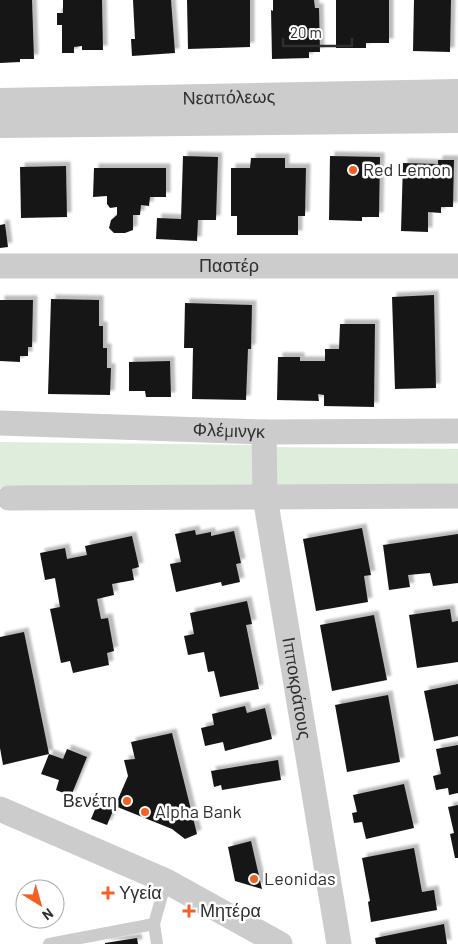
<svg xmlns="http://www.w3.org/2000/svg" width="458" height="944" viewBox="0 0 458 944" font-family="Barlow,sans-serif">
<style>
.green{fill:#dfeedc}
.building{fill:#161616;filter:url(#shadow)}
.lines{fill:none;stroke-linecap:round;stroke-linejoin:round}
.service{stroke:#ccc;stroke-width:12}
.minor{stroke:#ccc;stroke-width:25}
.tertiary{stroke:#ccc;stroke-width:28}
.poi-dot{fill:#f45f23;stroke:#fff;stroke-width:2}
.labels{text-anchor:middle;stroke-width:5;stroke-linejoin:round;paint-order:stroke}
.street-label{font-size:18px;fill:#2f2f2f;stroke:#fff}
.poi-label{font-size:18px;fill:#2f2f2f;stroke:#fff;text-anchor:start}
</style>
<defs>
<filter id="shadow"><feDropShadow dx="4.5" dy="-4.5" stdDeviation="1" flood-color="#0004"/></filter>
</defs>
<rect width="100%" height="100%" fill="#fff"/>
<path class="green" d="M0,442L256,445L255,489L0,488Z
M273,447L458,449V486H273Z"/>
<path class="building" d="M0,0H32L34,59H20V62L0,63Z
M63,0H102L103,50H82V46L74,47V53H62V25H57V13H63Z
M133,0H171L175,53L132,56L131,39H135Z
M187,0H250V47L188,49Z
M273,0H314L315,8H319L320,52H309V58L272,59L271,10L273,11Z
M336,0H389V43H366V48H336Z
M414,0H451L450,52L413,51Z
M183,156L218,157L216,220H198L197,241L156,239L157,218L181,219Z
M330,156L380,157L379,217H362V221L329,220Z
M251,158H285V168H306L305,216H298V235H237V216H231V168H250Z
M438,160H454L453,207H441V213L428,212V232L401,231L403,163L438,164Z
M66,166L67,217L21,218L20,167Z
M94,168H166V197H150L149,206L141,205L140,215H133V230L125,233H114L109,228L111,220L117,215V207L110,208L107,204V196L93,197Z
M5,224L8,247L0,248V225Z
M434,295L436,388L395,389L392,297Z
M51,299L99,300V326H103V348H107V368H111L110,395L48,394Z
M0,300H33L32,347H28V356H20V362L0,361Z
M185,303L252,305L251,349H248L246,400L192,399L193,348H184Z
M340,324H375L374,407L324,406V395L318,394L319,401L277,400L278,357H300V361H325V349H339Z
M170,361L171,397H146L145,391H129V362Z
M362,528L371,575L364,576L368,602L316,611L303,539Z
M195,530L196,535L211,532V536L234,531L241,563L236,564L240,582L222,586L221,582L176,592L170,564L181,562L175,534Z
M458,534V583L433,586L430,573L408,575L410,587L389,590L383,545Z
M132,536L139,567L132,569L134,580L112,584L114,595L97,599L101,619L108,618L114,651L107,653L109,665L73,673L70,661L61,663L50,609L60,607L55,578L45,580L40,553L65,548L67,559L87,555L85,546Z
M247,601L252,624L246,625L259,689L220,697L214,671L208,672L204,652L188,655L184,636L194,634L190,613Z
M450,609L452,622L458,621V662L417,668L409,615Z
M374,615L387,680L332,691L320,625Z
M24,632L49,754L63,759L67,749L87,757L71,796L56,790L59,780L41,774L49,754L3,765L0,748V637Z
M458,684V736L434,741L424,691Z
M388,695L400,762L347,772L335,705Z
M245,706L247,713L265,708L272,739L225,751L223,742L205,746L201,728L214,725L212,714Z
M172,733L197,834L185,839L172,829L115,806L107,825L91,819L99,800L115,806L128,776L124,760L135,759L131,742Z
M458,745V793L449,795L448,788L436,790L433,776L441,774L436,749Z
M278,760L281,780L222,790L221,785L214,787L211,771Z
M404,784L414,828L366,839L362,822L354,823L352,813L357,812L353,795Z
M458,805V858H455L450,834L454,833L448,807Z
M251,841L262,889L235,881L228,847Z
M414,848L422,892L434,890L437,910L371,922L368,902L370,901L362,858Z
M444,924L447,944H376L375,938Z
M137,938L138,944H105V943Z"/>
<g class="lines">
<path class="service" d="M49,944L154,924
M157,944L154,924L166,881"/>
<g class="minor">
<path id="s1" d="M0,266H458"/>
<path id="s2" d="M0,423L264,432L458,431"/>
<path id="s3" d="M264,432L265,497L339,944"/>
<path d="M9,498L458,496"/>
<path d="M0,809L166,881L280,944"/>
</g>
<g class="tertiary">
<path id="s4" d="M0,102L458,93"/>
<path d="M0,124L458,119"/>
</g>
</g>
<g class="poi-dot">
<circle cx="353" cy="170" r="5"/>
<circle cx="127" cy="801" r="5"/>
<circle cx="145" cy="812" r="5"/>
<circle cx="254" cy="879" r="5"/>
<path d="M105.5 885.5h5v5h5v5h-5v5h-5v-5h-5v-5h5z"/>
<path d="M186.5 903.5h5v5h5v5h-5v5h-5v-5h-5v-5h5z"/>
</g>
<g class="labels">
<g class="street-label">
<text dy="6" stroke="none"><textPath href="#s4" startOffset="229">Νεαπόλεως</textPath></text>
<text dy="6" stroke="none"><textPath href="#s1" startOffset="229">Παστέρ</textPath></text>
<text dy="6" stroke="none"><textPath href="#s2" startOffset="229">Φλέμινγκ</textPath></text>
<text dy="6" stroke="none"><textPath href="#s3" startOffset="259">Ιπποκράτους</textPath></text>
</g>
<g class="poi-label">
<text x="363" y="176">Red Lemon</text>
<text x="117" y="807" text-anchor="end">Βενέτη</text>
<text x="155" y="818">Alpha Bank</text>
<text x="264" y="885">Leonidas</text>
<text x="119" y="899">Υγεία</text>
<text x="200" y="917">Μητέρα</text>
</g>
</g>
<g transform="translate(40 904) rotate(143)"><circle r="24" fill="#ffffff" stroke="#acacac"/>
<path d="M0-4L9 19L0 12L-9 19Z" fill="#f45f23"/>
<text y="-8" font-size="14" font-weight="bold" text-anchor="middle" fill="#2f2f2f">N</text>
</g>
<path d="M283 38v8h69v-8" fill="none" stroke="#2f2f2f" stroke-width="2.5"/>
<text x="290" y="38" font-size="15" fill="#2f2f2f" stroke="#ffffff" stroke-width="4" paint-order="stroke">20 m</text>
</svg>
